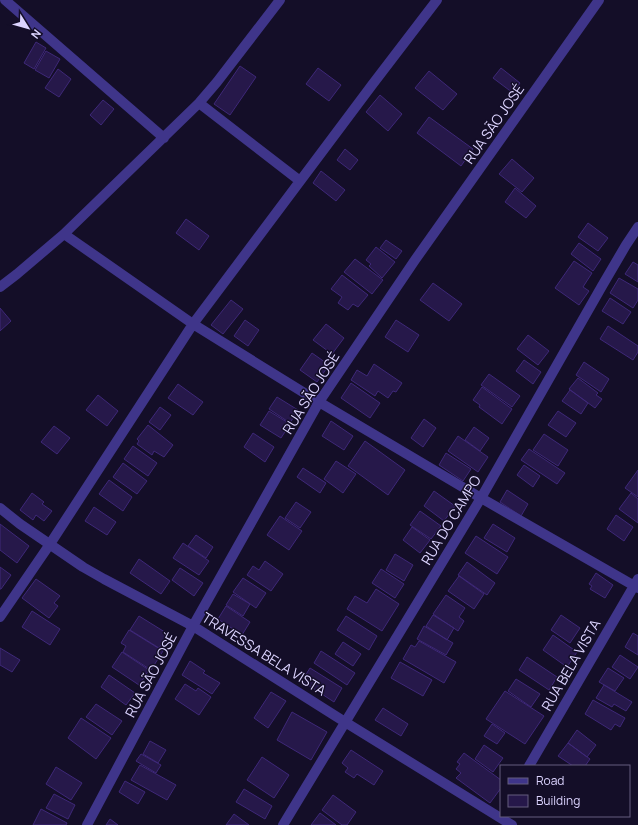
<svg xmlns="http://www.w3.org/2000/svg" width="638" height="825" viewBox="0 0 638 825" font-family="Manrope,sans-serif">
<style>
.building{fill:#26184a;stroke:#3e2878}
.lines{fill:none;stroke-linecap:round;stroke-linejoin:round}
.street{stroke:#3f358a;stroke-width:10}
.labels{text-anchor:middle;stroke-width:3;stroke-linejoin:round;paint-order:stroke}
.street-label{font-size:14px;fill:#dcd4ff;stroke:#140e28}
</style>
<rect width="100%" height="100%" fill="#140e28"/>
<path class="building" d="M36,42L46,48L34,69L24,63Z
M46,51L60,59L49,78L35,70Z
M240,66L256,77L230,115L214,104Z
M318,68L341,85L329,101L306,84Z
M501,68L520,83L513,93L493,78Z
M58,69L71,79L59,97L45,88Z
M429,71L457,94L443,110L415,88Z
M380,95L402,114L388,131L366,112Z
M103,100L114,109L101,125L90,115Z
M429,117L473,149L461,166L417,133Z
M345,149L358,160L350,170L337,160Z
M512,159L534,178L522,192L499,174Z
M321,171L345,190L336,201L313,183Z
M515,188L536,206L526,218L505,202Z
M186,219L209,236L199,250L176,233Z
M588,223L608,238L598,251L578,237Z
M386,240L402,251L396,259L380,248Z
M579,243L601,259L593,271L571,254Z
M376,247L395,262L382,278L369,266L371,264L366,260Z
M355,259L383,280L372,294L344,272Z
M574,261L592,273L583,287L589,291L579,305L555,288Z
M633,262L638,265V282L625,274Z
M342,275L368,295L358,307L353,304L348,310L338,303L342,297L331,289Z
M619,278L638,289V300L633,308L610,293Z
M433,283L462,304L449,321L420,300Z
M610,298L631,312L623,324L602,311Z
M231,300L243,309L223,334L211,325Z
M0,308L11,321L0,331Z
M245,320L259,330L248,346L234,336Z
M396,320L419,335L408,352L385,337Z
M326,324L344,338L332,354L313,340Z
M608,326L638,346V352L633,360L600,339Z
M528,335L549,351L538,365L517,349Z
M312,353L329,365L317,382L300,370Z
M524,360L541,372L533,384L516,371Z
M584,362L609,379L601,392L576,375Z
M374,364L402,383L396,392L393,391L388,398L378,391L375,396L351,380L357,370L367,376Z
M489,374L520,396L512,407L481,385Z
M578,378L598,393L596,395L602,399L595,408L569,389Z
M351,383L380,403L370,418L341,398Z
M178,384L203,402L193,415L168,398Z
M482,387L512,409L502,424L479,407L480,405L473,400Z
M570,390L588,403L581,414L562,401Z
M98,395L118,411L107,426L86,410Z
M277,397L298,410L290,423L269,409Z
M160,407L171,415L160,430L149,422Z
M269,411L290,424L281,438L260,425Z
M558,411L576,423L566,437L548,425Z
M424,419L436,428L423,447L411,438Z
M331,421L353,436L344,450L322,436Z
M148,425L173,445L164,457L154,451L152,455L137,444L139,441L137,439Z
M54,426L70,438L57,454L41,442Z
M474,427L489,438L480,451L465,440Z
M253,433L274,447L265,462L244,447Z
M544,434L568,450L558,466L533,450Z
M458,436L488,457L478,472L448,451Z
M365,441L405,470L388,495L348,466Z
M133,446L157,463L148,476L124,459Z
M529,449L565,473L557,484L521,460Z
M446,453L471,469L463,481L439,465Z
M336,461L356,474L343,493L324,479Z
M123,463L147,481L137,494L113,477Z
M524,465L540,476L533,487L517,475Z
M303,468L326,483L320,493L297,477Z
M638,470V497L625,488Z
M109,480L132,497L123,511L99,494Z
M507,490L528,504L521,516L500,502Z
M434,491L455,506L444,521L424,506Z
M32,493L44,502L42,504L52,511L44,521L36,515L33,520L20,510Z
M631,493L638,499V523L619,509Z
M296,502L311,512L300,528L285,518Z
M94,507L116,522L107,535L85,521Z
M420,511L441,526L431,539L410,525Z
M616,515L633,527L624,541L607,529Z
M280,516L302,531L289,550L267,535Z
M0,524L29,546L17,563L0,550Z
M493,524L515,538L507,552L484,538Z
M412,527L430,540L420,553L403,540Z
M196,535L213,547L206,558L188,546Z
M476,536L508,557L497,574L465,553Z
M183,543L209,561L199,575L173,558Z
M395,554L413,565L404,581L386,570Z
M139,559L170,581L161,594L130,573Z
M265,561L283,574L271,591L247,575L253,566L259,570Z
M467,562L495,583L487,595L458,575Z
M0,567L11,575L1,589H0Z
M180,568L203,583L194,596L172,580Z
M381,569L404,584L395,598L372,583Z
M596,573L613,585L605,598L590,589L592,586L589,584Z
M459,576L484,594L474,609L448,591Z
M243,578L266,593L256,608L233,592Z
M36,579L60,596L54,603L58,606L49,618L22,598Z
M376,589L399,604L382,631L347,609L355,596L367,603Z
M233,594L250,604L243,616L226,605Z
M446,595L465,608L459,617L464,621L458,631L433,614Z
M226,606L250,622L242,635L218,619Z
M32,611L60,629L50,645L22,627Z
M433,615L454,628L447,640L426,626Z
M561,615L580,628L570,643L551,630Z
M139,616L168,634L159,648L130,630Z
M346,616L377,636L369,650L337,630Z
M424,626L453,643L446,655L417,639Z
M129,630L163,651L151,670L123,652L126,646L121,643Z
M633,633L638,636V655L625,647Z
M553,635L577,652L567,667L543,650Z
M419,641L456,662L444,683L403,659L411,645L415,647Z
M343,642L361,654L353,666L335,654Z
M0,648L20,660L12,672L0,665Z
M321,651L355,673L347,685L314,663Z
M122,652L149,670L139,685L112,667Z
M620,655L638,667L630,679L612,667Z
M527,657L557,677L549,690L519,670Z
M190,661L205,671L203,673L220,683L212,694L182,675Z
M400,662L432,680L423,696L391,678Z
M310,668L342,688L334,702L302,681Z
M608,668L624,678L615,691L599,682Z
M109,675L135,693L126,705L101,687Z
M516,679L540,694L531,707L508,691Z
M185,684L196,691L198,688L211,697L199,715L175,699Z
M604,685L632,702L626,711L614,704L612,707L596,698Z
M505,691L544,716L525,744L486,719Z
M271,692L286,701L268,728L254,718Z
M593,700L625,718L620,727L615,724L611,730L585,714Z
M96,704L122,721L112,735L86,717Z
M383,708L408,724L401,736L375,720Z
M292,712L327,732L311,760L277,740Z
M81,718L111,738L96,759L68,738Z
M492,724L505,733L497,744L484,736Z
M577,730L596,745L587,757L568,743Z
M150,741L166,750L158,763L143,754Z
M568,743L590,759L585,766H573L558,756Z
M484,745L503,758L493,772L475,759Z
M351,750L383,771L374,785L357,774L354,778L345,772L348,768L342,763Z
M464,753L501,780V788L490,803L456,778L461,773L456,769L460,764L457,762Z
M141,754L161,765L156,773L136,761Z
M262,757L289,775L274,798L247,780Z
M140,765L176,785L167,800L131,780Z
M56,767L82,783L71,800L46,784Z
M125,781L145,792L138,804L119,792Z
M244,789L272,806L265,819L236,802Z
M54,794L75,805L68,819L46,808Z
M333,795L356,812L347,825H342L322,810Z
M41,809L67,823L66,825H33Z
M320,813L336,825H311Z
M234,814L249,825H226Z
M110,819L118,825H106Z"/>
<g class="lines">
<path class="street" d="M5,0L164,138
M199,103L300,181
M64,234L193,324L319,402L481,498L638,588
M0,287L17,274L64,234L199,103L217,82L280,0
M0,508L20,524L83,567L104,579L193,626L345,722L512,825
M0,617L50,544L193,324L372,85L437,0
M529,766L638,579
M87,825L193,626L319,402L415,260L599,0
M283,825L481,498L602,286L626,245L638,227"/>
</g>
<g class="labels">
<g class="street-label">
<text transform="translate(494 124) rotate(-55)" y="5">RUA SÃO JOSÉ</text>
<text transform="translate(311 393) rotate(-58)" y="5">RUA SÃO JOSÉ</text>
<text transform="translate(451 520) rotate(-59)" y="5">RUA DO CAMPO</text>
<text transform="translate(264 654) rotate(32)" y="5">TRAVESSA BELA VISTA</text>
<text transform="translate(571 665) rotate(-60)" y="5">RUA BELA VISTA</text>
<text transform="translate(151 675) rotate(-62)" y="5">RUA SÃO JOSÉ</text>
</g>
</g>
<rect x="500" y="765" width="130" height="52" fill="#140e28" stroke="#645d7e"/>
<rect x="508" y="778" width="20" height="6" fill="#3f358a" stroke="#645d7e"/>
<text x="536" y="785" font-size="12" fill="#dcd4ff">Road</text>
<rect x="508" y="795" width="20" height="12" fill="#26184a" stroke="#645d7e"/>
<text x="536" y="805" font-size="12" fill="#dcd4ff">Building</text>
<g transform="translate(28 28) rotate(127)" stroke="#140e28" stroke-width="3" paint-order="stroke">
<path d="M0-3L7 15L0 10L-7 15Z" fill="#dcd4ff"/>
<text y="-6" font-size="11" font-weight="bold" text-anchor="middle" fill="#dcd4ff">N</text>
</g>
</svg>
